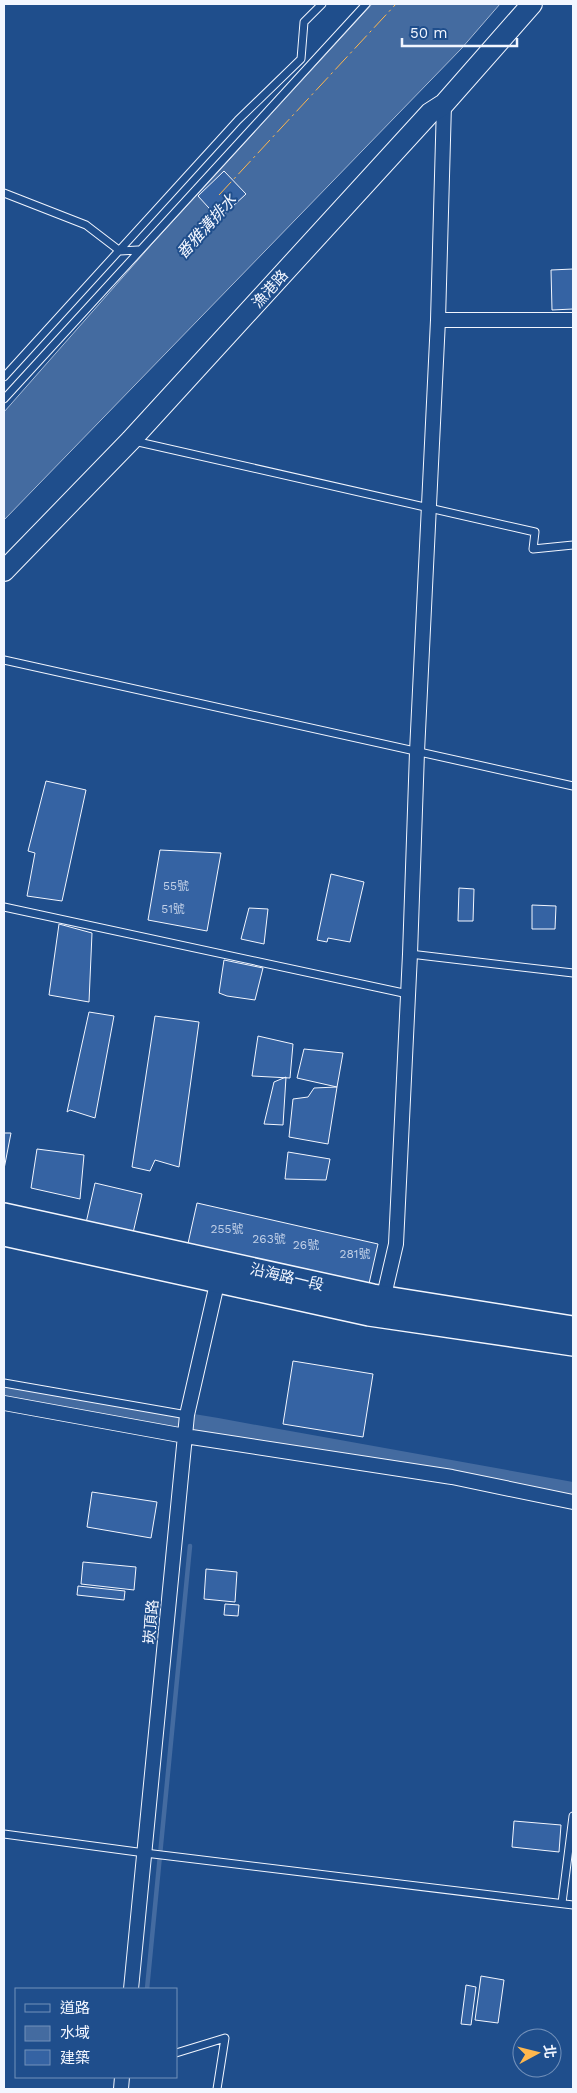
<svg xmlns="http://www.w3.org/2000/svg" width="577" height="2093" viewBox="0 0 577 2093" font-family="'Work Sans','Noto Sans TC',sans-serif">
<style>
.water{fill:#446ba0;stroke:#a8bbd7}
.lines{fill:none;stroke-linecap:round;stroke-linejoin:round}
.stream{stroke:#446ba0;stroke-width:4.5}
.canal{stroke:#446ba0;stroke-width:16}
.building{fill:#3563a3;stroke:#f2f6ff}
.lane-casing{stroke:#f2f6ff;stroke-width:9}
.street-casing{stroke:#f2f6ff;stroke-width:16}
.secondary-casing{stroke:#f2f6ff;stroke-width:22}
.primary-casing{stroke:#f2f6ff;stroke-width:24}
.lane{stroke:#1f4e8c;stroke-width:7}
.street{stroke:#1f4e8c;stroke-width:14}
.secondary{stroke:#1f4e8c;stroke-width:20}
.primary{stroke:#1f4e8c;stroke-width:21}
.power{stroke:#ffb74d;stroke-width:1;stroke-dasharray:18 4 2.5 4;stroke-linecap:butt}
.labels{text-anchor:middle;stroke-width:4;stroke-linejoin:round;paint-order:stroke}
.number-label{font-size:12px;fill:#c3d1e8}
.street-label{font-size:15px;fill:#f2f6ff;stroke:#1f4e8c}
.water-label{font-size:16px;font-style:italic;fill:#f2f6ff;stroke:#1f4e8c}
</style>
<rect width="100%" height="100%" fill="#1f4e8c"/>
<path class="water" d="M372,4H500L461,49L4,520V412L152,244Z"/>
<g class="lines">
<path class="stream" d="M147,1989L190,1546"/>
<path class="canal" d="M4,1391L217,1426L573,1490"/>
</g>
<path class="building" d="M224,171L246,194L219,219L198,196Z
M573,269V309L552,310L551,270Z
M46,781L86,790L62,901L27,896L35,853L28,851Z
M160,850L221,853L207,931L148,920Z
M331,874L364,882L350,942L328,938L327,942L317,940Z
M459,888L474,889L473,921H458Z
M532,905L556,906L555,929H532Z
M249,908L268,909L264,944L241,939Z
M59,924L92,933L89,1002L49,995Z
M224,960L263,968L255,1000L227,996L219,993Z
M89,1012L114,1016L95,1118L70,1110L67,1112Z
M155,1016L199,1022L179,1167L155,1160L150,1171L132,1167Z
M258,1036L293,1044L290,1078L252,1076Z
M304,1049L343,1053L337,1087L297,1078Z
M286,1077L283,1125L264,1124L274,1082Z
M337,1087L328,1144L289,1137L293,1099L308,1097L314,1088Z
M4,1133H11L4,1169Z
M37,1149L84,1155L80,1199L31,1188Z
M288,1152L330,1159L326,1180L285,1179Z
M95,1183L142,1194L133,1233L86,1223Z
M197,1203L378,1244L368,1288L187,1248Z
M293,1361L373,1374L363,1437L283,1424Z
M92,1492L157,1502L151,1538L87,1527Z
M83,1562L136,1567L134,1590L81,1584Z
M206,1569L237,1572L235,1602L204,1599Z
M78,1586L125,1591L124,1600L77,1595Z
M225,1604L239,1605L238,1616L224,1615Z
M514,1821L561,1825L559,1852L512,1847Z
M481,1976L504,1980L498,2023L475,2020Z
M466,1985L476,1987L471,2025L461,2024Z"/>
<g class="lines">
<g class="lane-casing">
<path id="lane" d="M4,193L86,225L120,251L138,250
M4,377L238,120L301,59L304,22L322,4
M4,399L366,4
M134,441L535,532L533,549L573,545
M4,660L573,786
M4,907L408,994
M410,954L573,973
M4,1383L187,1415
M4,1834L145,1853L573,1905
M562,1903L573,1816
M176,2053L225,2038L217,2089"/>
</g>
<g class="street-casing">
<path id="street" d="M438,320H573
M382,1304L396,1244L410,954L417,752L438,320L444,104
M4,1403L185,1436L452,1477L573,1502
M131,1989L187,1415L219,1275
M121,2089L122,2077"/>
</g>
<g class="secondary-casing">
<path id="secondary" d="M4,571L131,440L430,113L444,104L532,4"/>
</g>
<g class="primary-casing">
<path id="primary" d="M4,1214L373,1295L573,1327
M4,1235L369,1315L573,1345"/>
</g>
<use href="#lane" class="lane"/>
<use href="#street" class="street"/>
<use href="#secondary" class="secondary"/>
<use href="#primary" class="primary"/>
<path class="power" d="M219,195L396,4"/>
</g>
<g class="labels">
<g class="number-label">
<text x="176" y="890">55號</text>
<text x="173" y="913">51號</text>
<text x="227" y="1233">255號</text>
<text x="269" y="1243">263號</text>
<text x="306" y="1249">26號</text>
<text x="355" y="1258">281號</text>
</g>
<g class="street-label">
<text transform="translate(270 289) rotate(-48)" y="5">漁港路</text>
<text transform="translate(287 1277) rotate(13)" y="5">沿海路一段</text>
<text transform="translate(151 1622) rotate(-85)" y="5">崁頂路</text>
</g>
<g class="water-label">
<text transform="translate(206 226) rotate(-48)" y="6">番雅溝排水</text>
</g>
</g>
<rect width="577" height="2093" fill="none" stroke="#f2f6ff" stroke-width="10"/>
<rect x="15" y="1988" width="162" height="90" fill="#1f4e8c" stroke="#7391ba"/>
<rect x="25" y="2004" width="25" height="8" fill="#1f4e8c" stroke="#7391ba"/>
<text x="60" y="2013" font-size="15" fill="#f2f6ff">道路</text>
<rect x="25" y="2026" width="25" height="15" fill="#446ba0" stroke="#7391ba"/>
<text x="60" y="2038" font-size="15" fill="#f2f6ff">水域</text>
<rect x="25" y="2050" width="25" height="15" fill="#3563a3" stroke="#7391ba"/>
<text x="60" y="2063" font-size="15" fill="#f2f6ff">建築</text>
<g transform="translate(537 2053) rotate(83)"><circle r="24" fill="#1f4e8c" stroke="#7391ba"/>
<path d="M0-4L9 19L0 12L-9 19Z" fill="#ffb74d"/>
<text y="-8" font-size="14" font-weight="bold" text-anchor="middle" fill="#f2f6ff">北</text>
</g>
<path d="M402 38v8h115v-8" fill="none" stroke="#f2f6ff" stroke-width="2.5"/>
<text x="410" y="38" font-size="15" fill="#f2f6ff" stroke="#1f4e8c" stroke-width="4" paint-order="stroke">50 m</text>
</svg>
